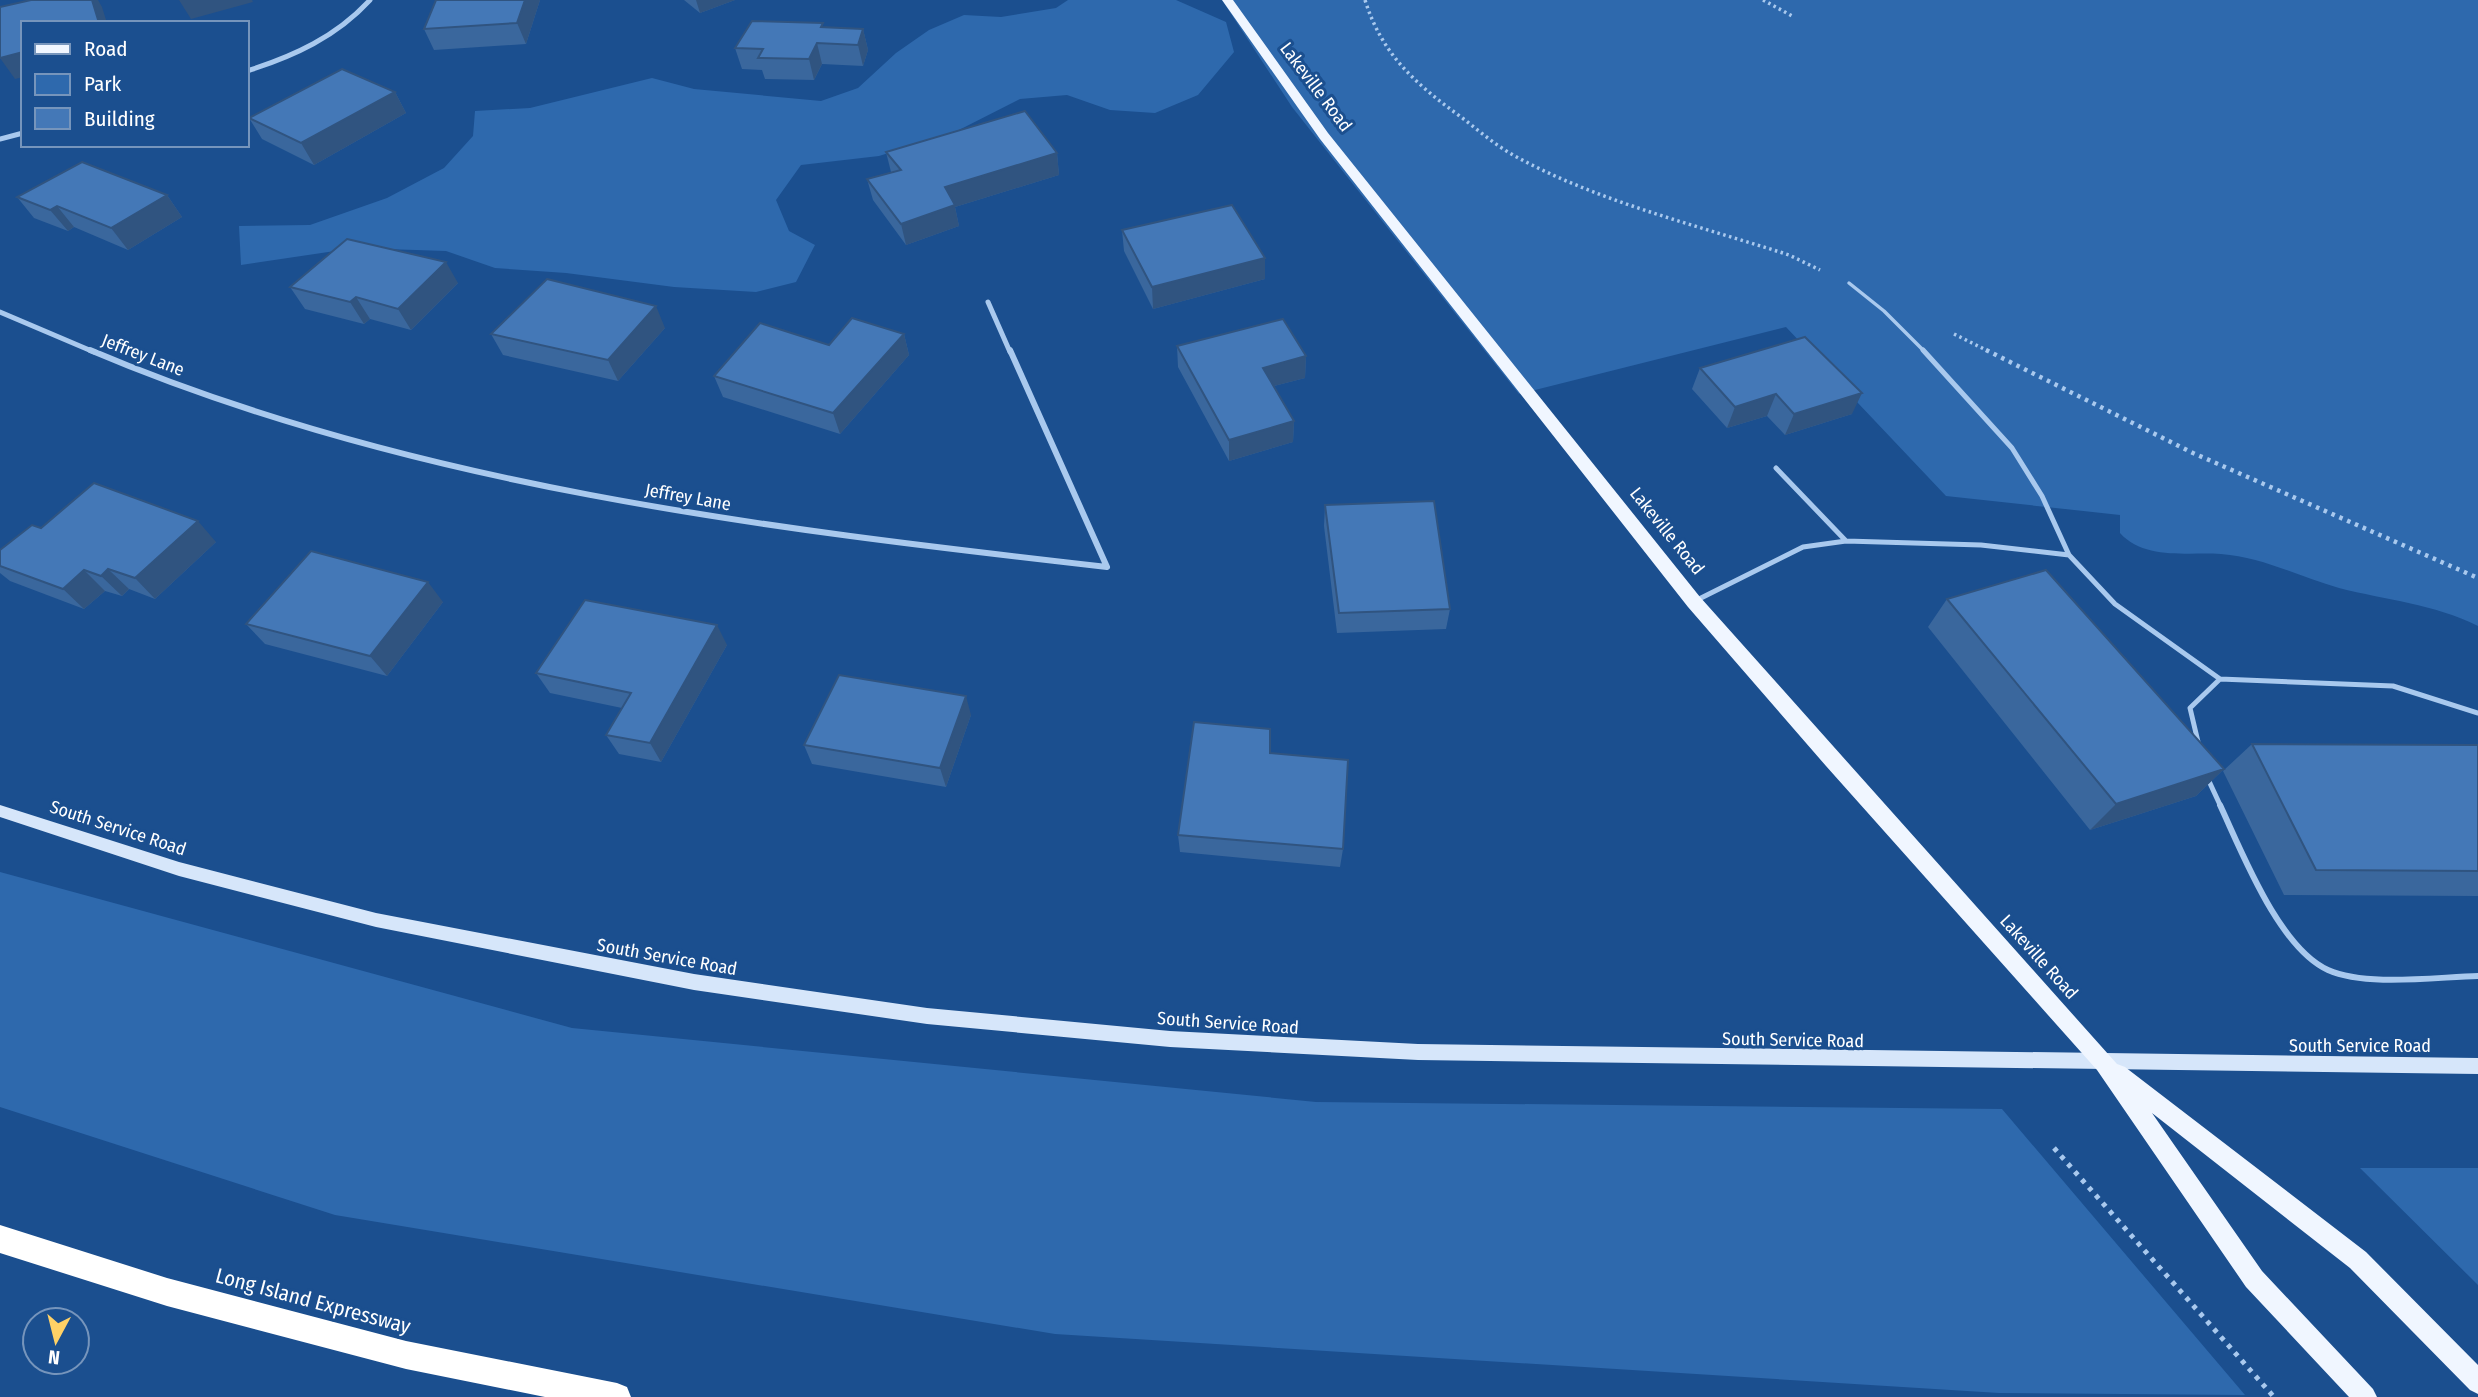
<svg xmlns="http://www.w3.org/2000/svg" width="2478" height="1397" viewBox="0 0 2478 1397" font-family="'Fira Sans Condensed',sans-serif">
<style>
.green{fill:#2e69ad}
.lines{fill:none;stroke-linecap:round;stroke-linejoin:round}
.path-far2{stroke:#a9c9ee;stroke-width:3.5;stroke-dasharray:2.5 3.5;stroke-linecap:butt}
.path-far1{stroke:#a9c9ee;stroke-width:4.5;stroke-dasharray:3.5 5;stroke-linecap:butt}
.path{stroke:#a9c9ee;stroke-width:5;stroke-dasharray:4.5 6;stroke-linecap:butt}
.lane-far2{stroke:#a9c9ee;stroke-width:3.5}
.lane-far1{stroke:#a9c9ee;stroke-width:5}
.lane{stroke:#a9c9ee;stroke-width:6}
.street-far1{stroke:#a9c9ee;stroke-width:5}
.street{stroke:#a9c9ee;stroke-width:6}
.secondary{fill:#d6e6fa;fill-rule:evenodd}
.primary{fill:#f0f6ff;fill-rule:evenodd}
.highway{fill:#fff;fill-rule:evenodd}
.wall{fill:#3a679d}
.shaded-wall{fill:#305480}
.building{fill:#4478b7;stroke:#305480;stroke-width:2}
.labels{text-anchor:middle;stroke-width:6;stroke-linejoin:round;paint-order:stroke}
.street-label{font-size:18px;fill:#fff;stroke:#1b4f8f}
.near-street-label{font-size:21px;fill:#fff;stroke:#1b4f8f}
</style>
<rect width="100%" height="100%" fill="#1b4f8f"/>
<path class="green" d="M1068,0H1176L1226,22L1234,52L1198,95L1155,113L1110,110L1067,95L1020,99L955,132L879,156L801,165L776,200L789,231L815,245L796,282L756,292L674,287L566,273L495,268L446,251L355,248L241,265L239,226L310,225L387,198L444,168L473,136L475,111L530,108L652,78L694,89L821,101L858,88L896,53L929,30L964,15L1001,17L1056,8Z
M1222,0H2478V626C2434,604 2386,600 2339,588C2299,577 2263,557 2221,554C2187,552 2144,560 2120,533V515L1946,496L1786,327L1519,394L1292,107Z
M0,872L572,1028L1316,1102L2002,1109L2245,1395L1999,1393L1055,1334L335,1215L0,1107Z
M2360,1168H2478V1285Z"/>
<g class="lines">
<path class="path-far2" d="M1365,0C1382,55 1416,84 1461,117C1478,130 1494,144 1513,155C1598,202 1697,225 1789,255L1820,270
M1763,0L1794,17
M1954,334L1990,352"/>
<path class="path-far1" d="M1986,350L2193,453L2478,578"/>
<path class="path" d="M2054,1148L2274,1397"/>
<path class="lane-far2" d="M1849,283L1884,311L1925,352"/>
<path class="lane-far1" d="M1923,350L2012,448L2042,496L2069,555L2115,604L2220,679L2393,686L2478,713
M1776,468L1846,541
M1697,600L1803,547L1846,541L1981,545L2069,555
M2199,746L2190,708L2220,679
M2208,779L2221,807"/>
<path class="lane" d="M2220,805C2242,852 2279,948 2328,970C2366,987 2436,977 2478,976"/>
<path class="street-far1" d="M247,71C294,56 336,37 370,0
M0,139L23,133
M988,302L1010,352
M0,312L94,352"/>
<path class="street" d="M90,350C410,486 764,528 1107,567
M1010,350L1107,567"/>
<path class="secondary" d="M0,805L179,862L376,913L694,974L927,1008L1170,1031L1418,1044L2478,1058V1074L1418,1060L1170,1047L927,1024L694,990L376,927L179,876L0,817Z"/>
<path class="primary" d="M1222,0H1233L1328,133L1700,597L2117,1064L2125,1067L2366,1252L2478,1365V1394L2470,1390L2350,1268L2152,1113L2262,1271L2373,1389L2377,1397H2349L2246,1287L2097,1070L1826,766L1688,607L1320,139Z"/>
<path class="highway" d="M0,1225L167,1278L406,1341L617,1383L627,1387L631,1397H545L406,1369L167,1306L0,1253Z"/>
</g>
<path class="wall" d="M540,0L526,44L434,50L424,29Z
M684,0H735L700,13Z
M824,27L863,29L868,50L863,66L822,64L814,80L765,79L762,70L742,69L735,48Z
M395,92L406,113L314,165L262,139L249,118Z
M886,152L1057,153L1059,175L955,207L959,226L906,245L873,200L867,179L891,172Z
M167,195L182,217L128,250L74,227L68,231L34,218L17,197Z
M1122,230L1265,258V279L1153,309L1124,251Z
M458,283L411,330L370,319L364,324L305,309L290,287Z
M665,328L618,381L503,355L491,334Z
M904,334L909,355L840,434L723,397L714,376L829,345Z
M1177,346L1306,356L1305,378L1274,386L1294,421L1293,442L1229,461L1178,367Z
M1700,368L1852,414L1785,435L1767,416L1727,428L1692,389Z
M1325,505L1450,609L1446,629L1337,633L1324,526Z
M41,528L216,542L155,599L129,589L122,596L105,591L84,609L10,581L0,573V550Z
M1947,599L2224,769L2196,796L2090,830L1928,627Z
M443,602L387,676L265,644L246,624Z
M727,645L661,762L619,754L606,735L622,708L550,693L536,673Z
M971,715L946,787L812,764L804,745Z
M2252,744L2478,745V896L2284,895L2223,771Z
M1270,753L1343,849L1340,867L1180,852L1178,835Z"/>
<path class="shaded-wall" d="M92,0H98L102,7L107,23H99Z
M179,0H252L253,2L191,19Z
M525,0H540L526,44L517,23Z
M696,0H735L700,13Z
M863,29L868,50L863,66L858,45Z
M817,43L822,64L814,80L809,59Z
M23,52V77L15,79L0,58Z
M395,92L406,113L314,165L301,143Z
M1057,153L1059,175L955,207L959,226L906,245L901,224L945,187Z
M167,195L182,217L128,250L111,228Z
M57,206L74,227L68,231L50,210Z
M1265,258V279L1153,309L1152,287Z
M446,262L458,283L411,330L398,309Z
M356,297L370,319L364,324L350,302Z
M656,306L665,328L618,381L608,360Z
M904,334L909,355L840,434L833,413Z
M1306,356L1305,378L1262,389L1263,368Z
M1862,393L1852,414L1785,435L1794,414Z
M1776,394L1767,416L1727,428L1735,407Z
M1294,421L1293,442L1229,461V440Z
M198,521L216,542L155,599L135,578Z
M108,569L129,589L122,596L101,576Z
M84,570L105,591L84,609L63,589Z
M428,582L443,602L387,676L370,656Z
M717,625L727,645L661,762L650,743Z
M966,696L971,715L946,787L940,768Z
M2224,769L2196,796L2090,830L2116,804Z"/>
<path class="building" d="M31,0H92L99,23H23V52L0,58V7Z
M436,0H525L517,23L424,29Z
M752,21L823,23L821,27L863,29L858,45L817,43L809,59L758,58L763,49L735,48Z
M342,69L395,92L301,143L249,118Z
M1025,111L1057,153L945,187L955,205L901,224L867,179L901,170L886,152Z
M82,162L167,195L111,228L57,206L50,210L17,197Z
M1232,205L1265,258L1152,287L1122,230Z
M347,239L446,262L398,309L356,297L350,302L290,287Z
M547,279L656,306L608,360L491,334Z
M852,318L904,334L833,413L714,376L760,323L829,345Z
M1283,319L1306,356L1263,368L1294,421L1229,440L1177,346Z
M1805,337L1862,393L1794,414L1776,394L1735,407L1700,368Z
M94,483L198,521L135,578L108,569L101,576L84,570L63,589L0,566V550L32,525L41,528Z
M1434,501L1450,609L1339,613L1325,505Z
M311,551L428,582L370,656L246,624Z
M2046,570L2224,769L2116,804L1947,599Z
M585,600L717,625L650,743L606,735L631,693L536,673Z
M839,675L966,696L940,768L804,745Z
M1194,722L1270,729V753L1348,760L1343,849L1178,835Z
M2252,744L2478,745V871L2316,870Z"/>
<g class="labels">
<g class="street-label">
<text transform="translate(1316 87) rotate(53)" y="6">Lakeville Road</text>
<text transform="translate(143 355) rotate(21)" y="6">Jeffrey Lane</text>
<text transform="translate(688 497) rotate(10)" y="6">Jeffrey Lane</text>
<text transform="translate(1667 531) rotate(51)" y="6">Lakeville Road</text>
<text transform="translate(118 828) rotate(18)" y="6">South Service Road</text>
<text transform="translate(667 957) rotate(10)" y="6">South Service Road</text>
<text transform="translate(2039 957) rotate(48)" y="6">Lakeville Road</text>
<text transform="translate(1228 1023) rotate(4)" y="6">South Service Road</text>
<text transform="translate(1793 1040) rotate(1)" y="6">South Service Road</text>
<text x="2360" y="1052">South Service Road</text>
</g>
<g class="near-street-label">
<text transform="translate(313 1301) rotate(15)" y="7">Long Island Expressway</text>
</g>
</g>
<rect x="21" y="21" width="228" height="126" fill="#1b4f8f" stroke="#7695bc" stroke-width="2"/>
<rect x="35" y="44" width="35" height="10" fill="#f0f6ff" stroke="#7695bc" stroke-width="2"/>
<text x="84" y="56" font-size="21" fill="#ffffff">Road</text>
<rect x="35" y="74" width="35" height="21" fill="#2e69ad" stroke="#7695bc" stroke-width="2"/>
<text x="84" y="91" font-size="21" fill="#ffffff">Park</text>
<rect x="35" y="108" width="35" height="21" fill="#4478b7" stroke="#7695bc" stroke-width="2"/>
<text x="84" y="126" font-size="21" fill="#ffffff">Building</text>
<g transform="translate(56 1341) rotate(187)"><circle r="33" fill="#1b4f8f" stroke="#7695bc" stroke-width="2"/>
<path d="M0-5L12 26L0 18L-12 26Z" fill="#ffd166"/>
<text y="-10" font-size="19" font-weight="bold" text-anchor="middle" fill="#ffffff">N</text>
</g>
</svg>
